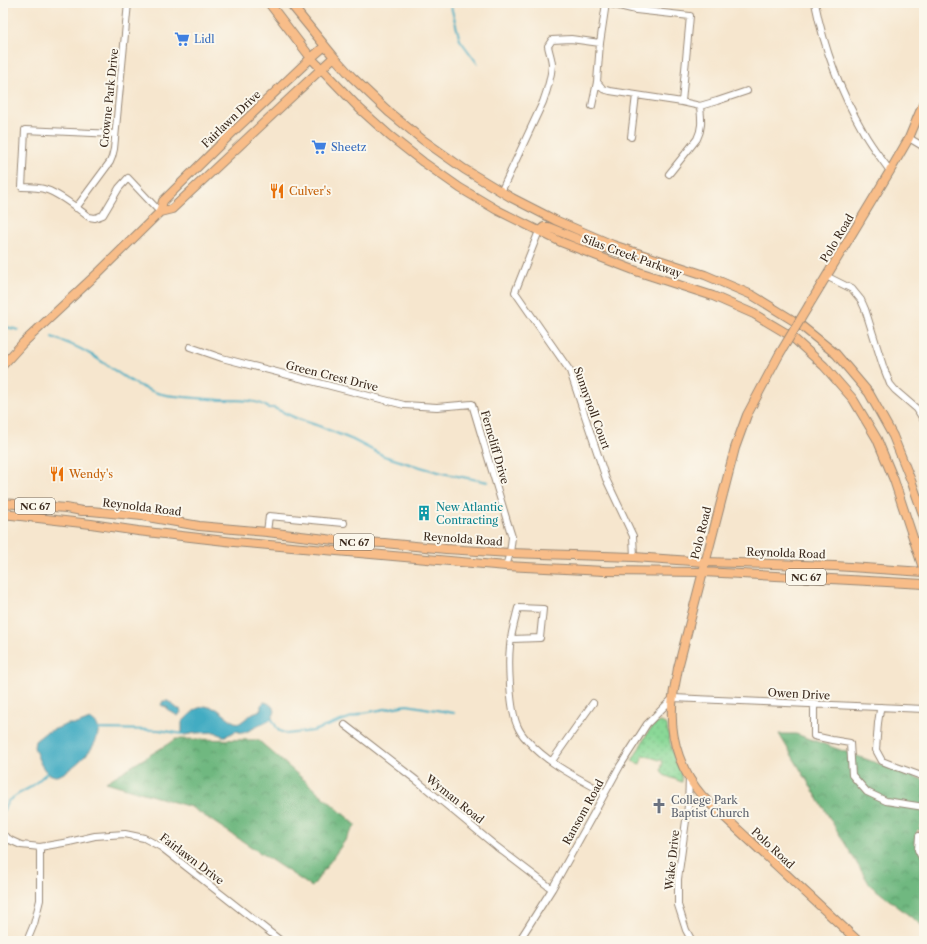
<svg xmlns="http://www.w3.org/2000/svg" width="927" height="944" viewBox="0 0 927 944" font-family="'Libre Caslon Text',serif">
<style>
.green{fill:url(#green-dots);stroke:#62815a}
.forest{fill:url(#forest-crowns);stroke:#55714f}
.water{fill:#43acc2;stroke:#3f6b70}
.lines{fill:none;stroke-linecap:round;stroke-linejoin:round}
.stream{stroke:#43acc2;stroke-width:2}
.minor-tunnel{stroke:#d1c0ab;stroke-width:6;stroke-dasharray:6 3;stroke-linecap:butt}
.minor-casing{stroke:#988876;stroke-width:8}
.major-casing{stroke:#988876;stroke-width:10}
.minor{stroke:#fff;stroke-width:6}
.major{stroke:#f8bd89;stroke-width:8}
.major-bridge-casing{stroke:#988876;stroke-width:10;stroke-linecap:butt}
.major-bridge{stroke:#f8bd89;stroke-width:8}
.labels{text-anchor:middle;stroke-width:4;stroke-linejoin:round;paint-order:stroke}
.shield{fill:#fbf7ec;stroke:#75685c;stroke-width:1}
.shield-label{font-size:10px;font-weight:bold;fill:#3b2a1e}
.shop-label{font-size:11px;fill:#366cbe;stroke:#fbf7ec;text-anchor:start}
.street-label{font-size:11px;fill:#3b2a1e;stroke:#fbf7ec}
.food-label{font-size:11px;fill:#c56008;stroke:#fbf7ec;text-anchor:start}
.culture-label{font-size:11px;fill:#0d838f;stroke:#fbf7ec;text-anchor:start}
.worship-label{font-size:11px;fill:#5b616d;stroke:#fbf7ec;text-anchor:start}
</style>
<defs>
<pattern id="green-dots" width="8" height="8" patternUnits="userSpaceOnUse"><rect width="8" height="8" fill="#8ad897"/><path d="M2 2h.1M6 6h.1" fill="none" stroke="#78ba82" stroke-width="1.8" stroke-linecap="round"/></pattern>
<pattern id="forest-crowns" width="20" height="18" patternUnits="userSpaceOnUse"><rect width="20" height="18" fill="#6fb880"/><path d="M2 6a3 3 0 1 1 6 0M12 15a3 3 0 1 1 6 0" fill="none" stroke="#5c9668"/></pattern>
</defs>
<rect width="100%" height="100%" fill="#fbf7ec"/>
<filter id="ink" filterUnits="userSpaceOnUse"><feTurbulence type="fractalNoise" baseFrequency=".025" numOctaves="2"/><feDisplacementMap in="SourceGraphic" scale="8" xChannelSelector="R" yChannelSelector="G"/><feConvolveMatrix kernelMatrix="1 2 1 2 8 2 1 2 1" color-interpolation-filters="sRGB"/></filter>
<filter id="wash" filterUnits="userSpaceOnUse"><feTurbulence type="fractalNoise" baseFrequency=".012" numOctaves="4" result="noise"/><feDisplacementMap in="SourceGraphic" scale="16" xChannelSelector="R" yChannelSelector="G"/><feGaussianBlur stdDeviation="0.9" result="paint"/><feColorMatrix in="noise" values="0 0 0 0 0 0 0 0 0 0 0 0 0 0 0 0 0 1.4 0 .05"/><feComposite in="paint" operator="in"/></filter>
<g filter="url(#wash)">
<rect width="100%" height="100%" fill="#f6e6ce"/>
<path class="green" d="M661,722L667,725C668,737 672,749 675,761C678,768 683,775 682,782L664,775L661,770L663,761L643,755L640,764L632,761L648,732L655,724Z"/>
<path class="forest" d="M779,734H796L924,780V927L870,885Z
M176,739L258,740L356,825L312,887L191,807L106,782Z"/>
<path class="water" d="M163,701H168L178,709H180L181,712L178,716L168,710V708L161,705Z
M264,702C270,703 272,706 275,711L272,719L248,731L243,733L236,731L226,736H222L215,732L196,733L185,735L182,734V722L196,709L205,706L217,709L234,722L240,723L253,713L261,710V705Z
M90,719C94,722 98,724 98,728C99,733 96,742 93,746C89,754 64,777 55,776C54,776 50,774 49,774C41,769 37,755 34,747L35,741L45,733L68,724H77Z"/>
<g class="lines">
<path class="stream" d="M450,3L460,40L477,63
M3,326C8,328 13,328 18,330
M52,337C64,342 77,346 88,353C94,356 99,360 104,363C122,376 143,391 166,395C172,396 178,396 184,397C197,398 209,399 221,400C233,400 260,399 268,408H274L298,419L319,426L353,440L384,456L406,463L442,473L488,482
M270,718L272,719L278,730L286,734L313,731L363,713L407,705L454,713
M97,731L99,729L159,730L183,734
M3,811L8,801L20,793L31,787L49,771"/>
</g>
</g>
<g filter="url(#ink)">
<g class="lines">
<path class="minor-tunnel" d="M919,836L924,823"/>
<g class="minor-casing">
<path id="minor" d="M606,3L636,10L690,16L682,102
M815,3C824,48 841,93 864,133C871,146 881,158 890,171
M597,82L603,89L610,91L682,102L700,106L717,101L747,91
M592,106L597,82L600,43L606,3
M115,134L25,130L22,187C30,187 39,187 47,190C60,194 78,209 89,217L95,218L103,215L119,188L128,178L160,212
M631,137L636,95
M909,138L924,147
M669,174L697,139C703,127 701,118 700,106
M501,192L543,102C547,91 551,78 552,65C552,59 549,52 548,46L552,40L571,39L600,43
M76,208L110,162L112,157L114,149L128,3
M539,231L515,292L570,371L606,479L633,536L634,557
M826,276L852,289L861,300L865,309L883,366L890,384L895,390L917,409L924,421
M190,347L222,358L404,405L437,407L472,404L507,521L512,537L510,553L506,566
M267,532L269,516L344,523
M512,639L540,638L543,609L518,608C515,620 511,633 510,646C508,664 510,709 517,725C519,730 523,736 527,740C548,764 578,778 605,793
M814,704V736L832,740L850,743L852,775L867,792L886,801L924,807
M881,707L880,710L878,723L876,750L882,761L897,767L924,777
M345,725L416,780L497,847L552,889
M552,761L578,724L593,703
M689,778L688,806L678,879V905L686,930L692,941
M3,835L12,841L21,845L40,847L69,842L95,836L125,834L144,838L161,847L281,941
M919,836L918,850L924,862
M3,846L8,839
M27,941L34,924L40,900V847
M519,941L552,889L620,766L647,724L673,698L924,709"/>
</g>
<g class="major-casing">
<path id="major" d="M269,3L311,58L333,81L360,109L390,136L423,162L460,188L497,210L561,242L639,272L713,296L754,314L791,336L824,366L853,399L877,439L894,480L924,571
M290,3L334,57L352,77L390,113L423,140L464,169L512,198L555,220L613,245L705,275L752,295L799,324L836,354L869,393L893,436L912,483L924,517
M160,212L163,201L233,132L311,58L325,46
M539,231L544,227H548L580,240L621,253
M809,305L890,171L909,138L924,102
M779,355L747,415L735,448L678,668C676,682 672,695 672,708C670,741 682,773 703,797L858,941
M3,365L23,343L98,273L160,212L172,209L334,57
M3,503L66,508L82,511H91L142,516L199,526L267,532L351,542L384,543L446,549L510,553L634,557L706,562L835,566L924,572
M3,514L91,524L138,531L234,542L269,545L506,566L604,571L703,572L924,584"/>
</g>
<use href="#minor" class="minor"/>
<use href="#major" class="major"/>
<g class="major-bridge-casing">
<path id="major-bridge" d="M779,355L809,305"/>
</g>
<use href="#major-bridge" class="major-bridge"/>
</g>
</g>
<defs>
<g id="supermarket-bare" transform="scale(1.2)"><path d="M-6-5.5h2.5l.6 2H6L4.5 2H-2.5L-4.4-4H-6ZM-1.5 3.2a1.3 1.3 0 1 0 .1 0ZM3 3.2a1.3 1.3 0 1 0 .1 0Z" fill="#3f7fe0" stroke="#fbf7ec" stroke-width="2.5" paint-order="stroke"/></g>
<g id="restaurant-bare" transform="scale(1.2)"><path d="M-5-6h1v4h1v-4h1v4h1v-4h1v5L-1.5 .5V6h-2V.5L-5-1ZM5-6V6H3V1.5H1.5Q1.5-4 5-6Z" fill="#e8710a" stroke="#fbf7ec" stroke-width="2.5" paint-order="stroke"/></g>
<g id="building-bare" transform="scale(1.2)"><path d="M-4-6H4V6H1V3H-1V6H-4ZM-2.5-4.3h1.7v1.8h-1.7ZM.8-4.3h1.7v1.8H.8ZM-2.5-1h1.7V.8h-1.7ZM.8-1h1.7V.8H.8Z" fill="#0f9aa8" stroke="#fbf7ec" stroke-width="2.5" paint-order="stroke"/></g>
<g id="church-bare" transform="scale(1.2)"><path d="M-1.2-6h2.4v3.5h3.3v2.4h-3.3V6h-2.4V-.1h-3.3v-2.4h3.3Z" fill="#6b7280" stroke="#fbf7ec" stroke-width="2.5" paint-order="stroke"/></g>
</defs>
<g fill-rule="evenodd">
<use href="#supermarket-bare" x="182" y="39"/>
<use href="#supermarket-bare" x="319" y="147"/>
<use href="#restaurant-bare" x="277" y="191"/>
<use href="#restaurant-bare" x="57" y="474"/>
<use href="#building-bare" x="424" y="513"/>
<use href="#church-bare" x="659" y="806"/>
</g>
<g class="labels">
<g class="shield">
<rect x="15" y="498" width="40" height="16" rx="3"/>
<rect x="334" y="534" width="40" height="16" rx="3"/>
<rect x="786" y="569" width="40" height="16" rx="3"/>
</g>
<g class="shield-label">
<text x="35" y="510">NC 67</text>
<text x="354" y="546">NC 67</text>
<text x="806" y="581">NC 67</text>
</g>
<g class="shop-label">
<text x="194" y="43">Lidl</text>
<text x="331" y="151">Sheetz</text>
</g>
<g class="street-label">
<text transform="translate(109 98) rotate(-84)" y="4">Crowne Park Drive</text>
<text transform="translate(231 119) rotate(-44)" y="4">Fairlawn Drive</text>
<text transform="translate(837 238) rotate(-59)" y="4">Polo Road</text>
<text transform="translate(632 256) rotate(20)" y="4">Silas Creek Parkway</text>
<text transform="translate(332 376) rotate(14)" y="4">Green Crest Drive</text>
<text transform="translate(592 408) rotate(70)" y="4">Sunnynoll Court</text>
<text transform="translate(495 447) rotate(74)" y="4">Ferncliff Drive</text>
<text transform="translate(142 507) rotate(7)" y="4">Reynolda Road</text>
<text transform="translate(701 533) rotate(-76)" y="4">Polo Road</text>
<text transform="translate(463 539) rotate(4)" y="4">Reynolda Road</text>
<text transform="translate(786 553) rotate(2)" y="4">Reynolda Road</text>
<text transform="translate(799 694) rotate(3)" y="4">Owen Drive</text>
<text transform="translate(455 799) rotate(39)" y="4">Wyman Road</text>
<text transform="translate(583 812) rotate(-61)" y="4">Ransom Road</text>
<text transform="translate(773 848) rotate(43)" y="4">Polo Road</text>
<text transform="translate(192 859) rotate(37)" y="4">Fairlawn Drive</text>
<text transform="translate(672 860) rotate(-84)" y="4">Wake Drive</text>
</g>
<g class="food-label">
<text x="289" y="195">Culver's</text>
<text x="69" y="478">Wendy's</text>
</g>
<g class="culture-label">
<text x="436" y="511">New Atlantic<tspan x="436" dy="13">Contracting</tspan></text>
</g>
<g class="worship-label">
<text x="671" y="804">College Park<tspan x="671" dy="13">Baptist Church</tspan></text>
</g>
</g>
<rect width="927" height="944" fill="none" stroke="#fbf7ec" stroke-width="16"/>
</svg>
